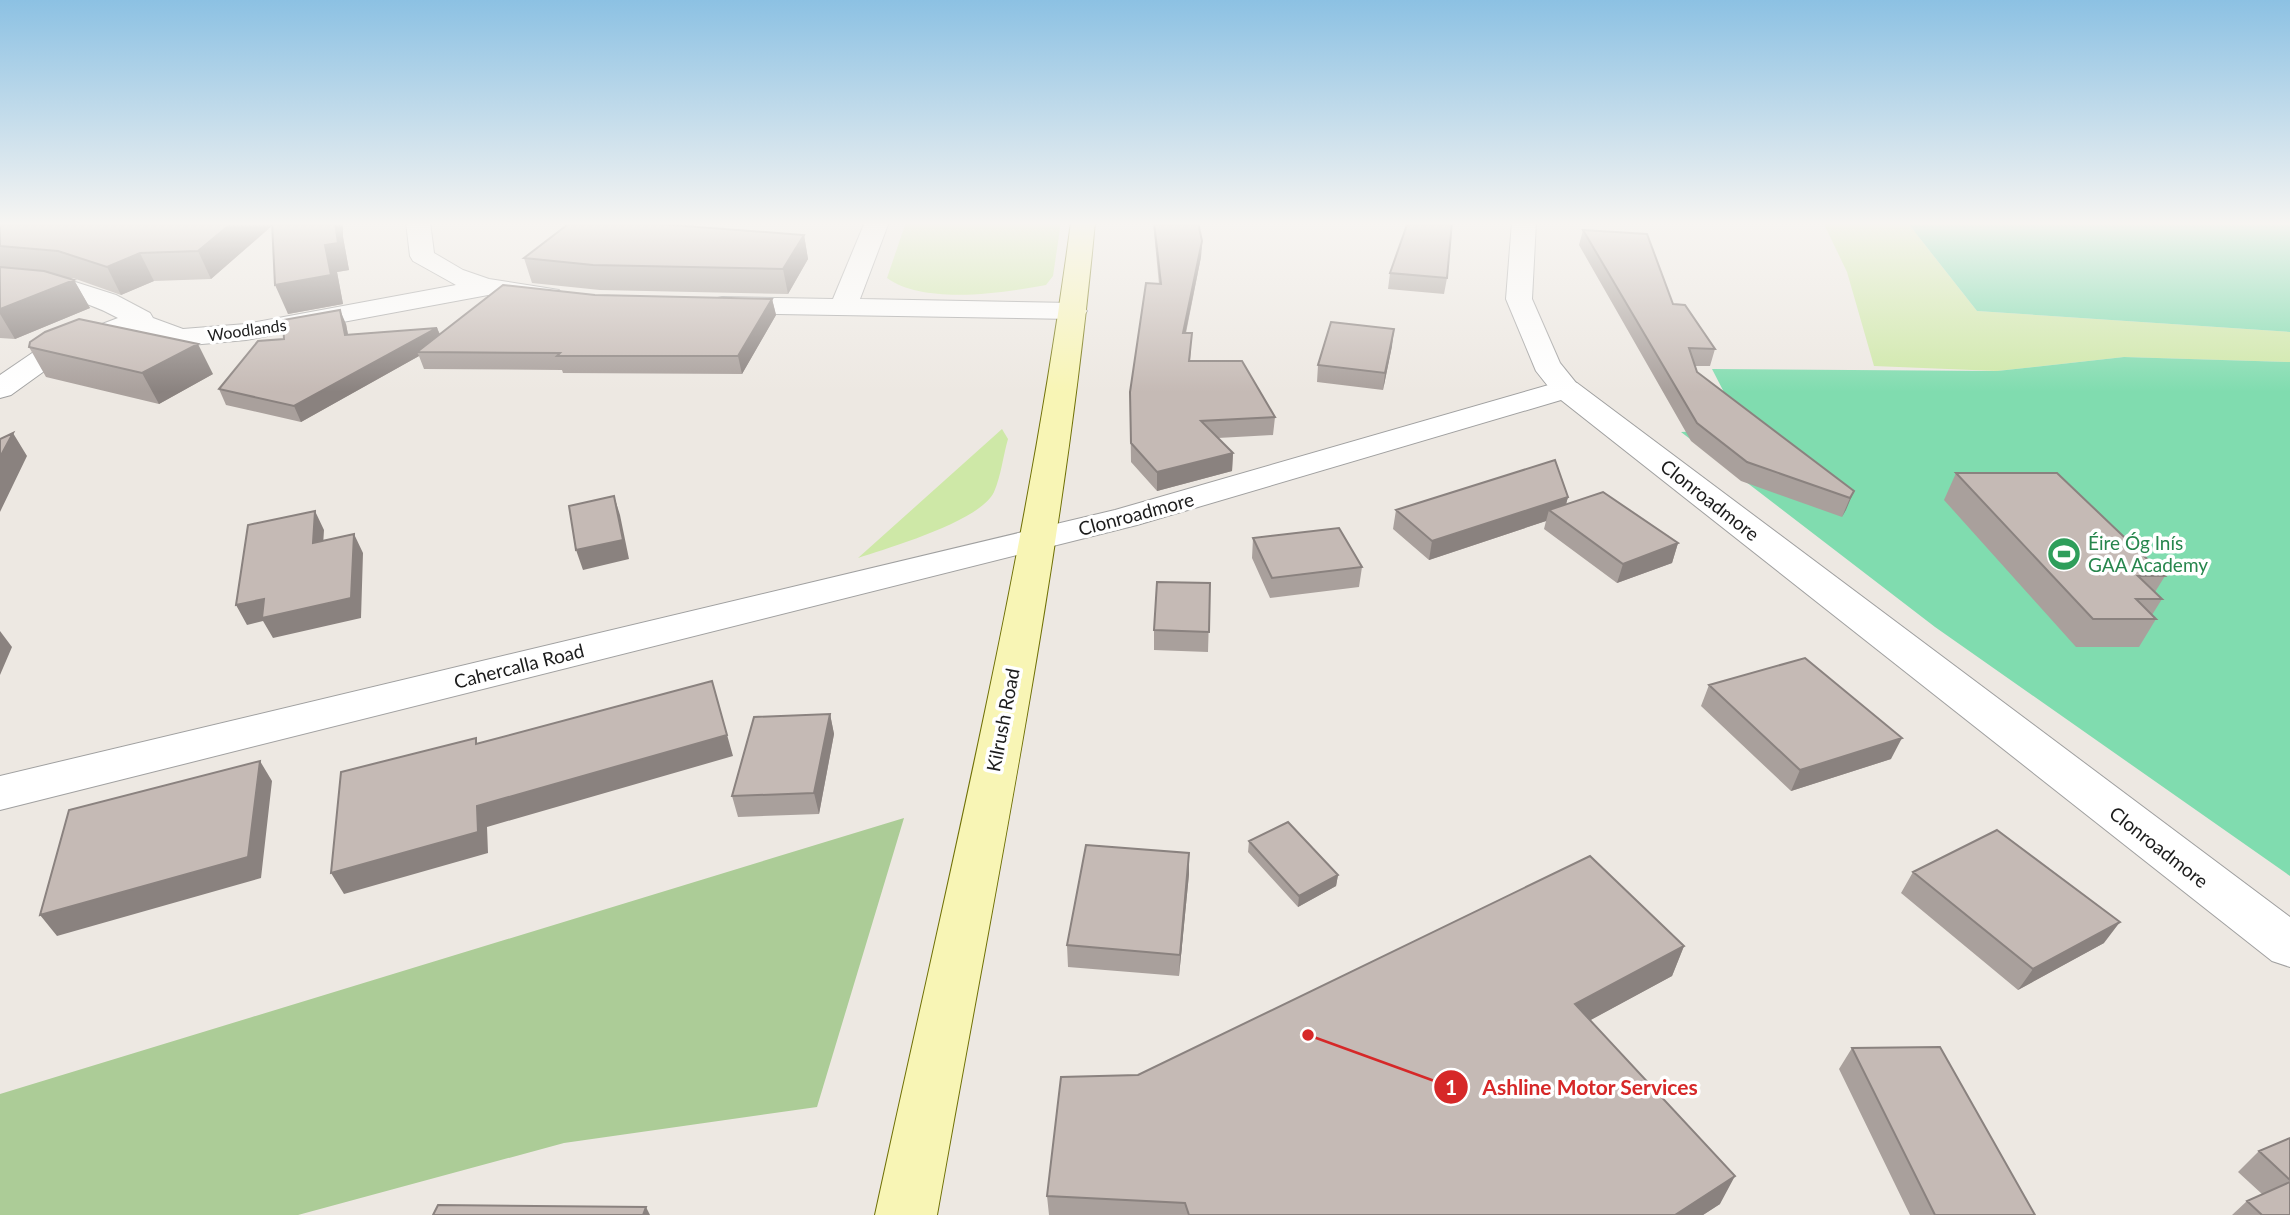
<svg xmlns="http://www.w3.org/2000/svg" width="2290" height="1215" viewBox="0 0 2290 1215" font-family="Lato,sans-serif">
<style>
.grass{fill:#cee8a7}
.forest{fill:#accc97}
.pitch{fill:#80dcaf}
.lines{fill:none;stroke-linecap:round;stroke-linejoin:round}
.minor-casing{stroke:#a0a0a0;stroke-width:2}
.tertiary-casing{stroke:#a0a0a0;stroke-width:2}
.secondary-casing{stroke:#6f7006;stroke-width:2}
.minor{fill:#fff;fill-rule:evenodd}
.tertiary{fill:#fff;fill-rule:evenodd}
.secondary{fill:#f8f5b5;fill-rule:evenodd}
.wall{fill:#a9a09c}
.shaded-wall{fill:#8a827f}
.building{fill:#c5bab5;stroke:#8a827f;stroke-width:2}
.labels{text-anchor:middle;stroke-width:7;stroke-linejoin:round;paint-order:stroke}
.far-street-label{font-size:16px;fill:#1c1c1c;stroke:#fff}
.street-label{font-size:19px;fill:#1c1c1c;stroke:#fff}
.leisure-label{font-size:19px;fill:#27864d;stroke:#fff;text-anchor:start}
.leader{fill:none;stroke:#d62828;stroke-width:2.5}
.callout-dot{fill:#d62828;stroke:#fff;stroke-width:2.5}
.mark-label{font-size:21px;text-anchor:middle;font-weight:bold;fill:#fff}
.callout-label{font-size:21px;text-anchor:middle;font-weight:bold;fill:#d62828;stroke:#fff;stroke-width:7;stroke-linejoin:round;paint-order:stroke}
</style>
<rect width="100%" height="100%" fill="#ede8e2"/>
<path class="grass" d="M906,222H1061L1053,276L1046,285C1002,293 924,305 887,278Z
M1823,222H1907L1977,311L2290,332V362L2124,357L1997,371L1874,366L1847,272Z
M1002,429L1008,439C1003,456 1001,476 994,492C981,521 888,548 858,558Z"/>
<path class="forest" d="M904,818L817,1107L564,1143L298,1215H0V1094Z"/>
<path class="pitch" d="M1907,222H2290V332L1977,311Z
M2124,357L2290,362V876L1935,627L1681,432L1743,429L1712,369L1997,371Z"/>
<g class="lines">
<g class="minor-casing">
<path id="minor" d="M406,222H430L434,253L463,270L489,279L559,290L563,296L559,302L550,304L488,295L246,340L180,346L135,330L61,359L11,395L0,398V375L41,347L118,318C76,295 46,294 0,291V275L72,281L116,295L150,313L153,318L183,329L246,324L456,285L413,261L410,256Z
M865,222H889L860,299L1073,303L1083,305L1087,311L1083,317L1073,319L722,313L713,311L709,305L713,299L722,297L833,299Z
M1512,222H1536L1532,299L1560,363L1581,389L1577,395L1566,398L1555,395L1536,371L1506,299Z"/>
</g>
<g class="tertiary-casing">
<path id="tertiary" d="M1566,380L1577,383L2290,917V967L2272,961L1561,400L1137,525L0,810V776L1115,510Z"/>
</g>
<g class="secondary-casing">
<path id="secondary" d="M1071,222H1095C1064,556 995,885 937,1215H875C946,886 1027,557 1071,222Z"/>
</g>
<use href="#minor" class="minor"/>
<use href="#tertiary" class="tertiary"/>
<use href="#secondary" class="secondary"/>
</g>
<path class="wall" d="M0,222H343V237L349,270L337,272L343,304L288,314L272,226L211,279L154,281L121,295L73,278H69L74,280L90,308L15,339L0,338Z
M1153,222H1198L1202,241L1201,257L1186,333L1191,350L1190,361L1275,417L1273,435L1218,438L1233,453L1232,471L1157,491L1131,462L1130,392L1159,284Z
M1583,230L1673,304L1715,349L1710,366H1695L1697,372L1854,491L1842,517L1741,481L1691,441L1579,245Z
M804,235L808,259L788,294L600,290L532,283L524,258Z
M1390,273L1447,278L1444,294L1388,289Z
M595,295L772,299L776,315L742,374L563,373L562,370L424,369L419,356L301,422L226,405L219,389L284,339L346,324L348,335L437,328L440,334Z
M1392,346L1383,390L1317,382L1318,365Z
M29,347L213,374L159,404L46,377Z
M1956,473L2165,576L2155,592L2162,599L2152,615L2156,619L2139,647H2076L1944,500Z
M1568,497L1566,504L1678,543L1672,563L1617,583L1544,529L1546,521L1429,560L1393,529L1396,510Z
M1253,538L1362,567L1359,587L1270,598L1252,558Z
M1210,583L1208,652L1154,650V630Z
M1709,685L1891,759L1791,791L1701,706Z
M830,714L834,734L819,814L738,817L732,796Z
M1249,841L1338,875L1336,886L1298,907L1248,852Z
M1189,853V874L1179,976L1068,967L1067,945Z
M1913,872L2104,943L2018,990L1901,893Z
M1684,946L1672,976L1590,1020L1720,1204L1703,1215H1049L1047,1196L1138,1075Z
M1852,1048L2035,1215H1910L1839,1069Z
M2290,1138V1215H2232L2247,1201L2262,1194L2238,1172L2259,1151Z"/>
<path class="shaded-wall" d="M233,222H276L211,279L198,251Z
M335,222H343V237L349,270L337,272L343,304L288,314L275,285L325,245Z
M804,235L808,259L788,294L783,269Z
M1202,241L1201,257L1182,350L1183,333Z
M140,253L154,281L121,295L107,267Z
M74,280L90,308L15,339L0,314V309Z
M772,299L776,315L742,374L738,356Z
M340,310L346,324L351,350L345,335Z
M437,328L443,343L417,352L419,356L301,422L294,406Z
M1394,329L1392,346L1383,390L1385,373Z
M198,344L213,374L159,404L142,373Z
M13,433L27,456L0,512V457Z
M1233,453L1232,471L1157,491V472Z
M1854,491L1846,510L1842,517L1850,498Z
M614,496L620,515L629,559L583,570L576,550Z
M1568,497L1563,515L1549,510L1546,521L1429,560L1432,541Z
M315,511L324,530L322,562L313,543Z
M354,534L363,553L361,618L273,638L263,621L247,625L236,605L264,599Z
M1678,543L1672,563L1617,583L1623,564Z
M0,631L12,647L0,675Z
M712,681L733,756L487,827L488,853L344,894L331,873L477,806Z
M830,714L834,734L819,814L814,793Z
M1902,738L1891,759L1791,791L1800,770Z
M260,761L272,781L261,878L57,936L40,915Z
M1189,853V874L1179,976L1180,955Z
M1338,875L1336,886L1298,907L1299,896Z
M2120,922L2104,943L2018,990L2033,969Z
M1684,946L1672,976L1565,1034L1575,1004Z
M1735,1176L1720,1204L1703,1215H1675Z
M646,1207L650,1215H643Z"/>
<path class="building" d="M0,222H233L198,251L140,253L107,267L58,251L0,246Z
M272,222H335L338,243L325,245L331,275L275,285Z
M571,222H633L804,235L783,269L593,265L524,258Z
M1154,222H1198L1202,241L1183,333H1192L1189,361H1242L1275,417L1201,421L1233,453L1157,472L1131,443L1130,392L1146,283L1161,284Z
M1408,222H1452L1447,278L1390,273Z
M1583,230L1647,234L1673,304L1685,305L1715,349L1689,348L1697,372L1854,491L1850,498L1747,462L1697,423Z
M0,267L44,271L74,280L0,309Z
M503,285L595,295L772,299L738,356H557L560,353L417,352Z
M340,310L345,335L437,328L294,406L219,389L258,341L284,339L283,320Z
M79,319L198,344L142,373L29,347L30,342L45,332Z
M1331,322L1394,329L1385,373L1318,365Z
M13,433L0,457V439Z
M1555,460L1568,497L1432,541L1396,510Z
M1956,473H2057L2165,576H2138L2162,599H2136L2156,619H2093Z
M1603,492L1678,543L1623,564L1549,510Z
M614,496L623,540L576,550L569,506Z
M315,511L313,543L354,534L351,598L262,618L264,599L236,605L248,525Z
M1339,528L1362,567L1272,578L1253,538Z
M1157,582L1210,583L1209,632L1154,630Z
M1805,658L1902,738L1800,770L1709,685Z
M712,681L727,735L477,806L478,832L331,873L341,772L476,738V744Z
M830,714L814,793L732,796L754,717Z
M260,761L248,857L40,915L69,810Z
M1288,822L1338,875L1299,896L1249,841Z
M1997,830L2120,922L2033,969L1913,872Z
M1086,845L1189,853L1180,955L1067,945Z
M1590,856L1684,946L1575,1004L1735,1176L1675,1215H1189L1185,1203L1047,1196L1061,1077L1138,1075Z
M1940,1047L2035,1215H1935L1852,1048Z
M2290,1138V1180L2259,1151Z
M2290,1182V1215H2262L2247,1201Z
M438,1205L646,1207L643,1215H433Z"/>
<linearGradient id="sky" x2="0" y2="1"><stop stop-color="#8cc1e3"/><stop offset="0.57" stop-color="#f7f5f2"/><stop offset="1" stop-color="#f7f5f2" stop-opacity="0"/></linearGradient>
<rect width="2290" height="392" fill="url(#sky)"/>
<defs>
<g id="stadium-disc" transform="scale(1.75)"><circle r="9.5" fill="#2e9e5b" stroke="#fff"/><path d="M0-5a6.5 5 0 1 0 0 10a6.5 5 0 1 0 0-10ZM-3.5-1.8h7v3.6h-7Z" fill="#fff"/></g>
</defs>
<g fill-rule="evenodd">
<use href="#stadium-disc" x="2064" y="554"/>
</g>
<g class="labels">
<g class="far-street-label">
<text transform="translate(247 330) rotate(-8)" y="6">Woodlands</text>
</g>
<g class="street-label">
<text transform="translate(1710 500) rotate(38)" y="7">Clonroadmore</text>
<text transform="translate(1136 514) rotate(-15)" y="7">Clonroadmore</text>
<text transform="translate(519 666) rotate(-14)" y="7">Cahercalla Road</text>
<text transform="translate(1003 720) rotate(-79)" y="7">Kilrush Road</text>
<text transform="translate(2159 847) rotate(38)" y="7">Clonroadmore</text>
</g>
<g class="leisure-label">
<text x="2088" y="550">Éire Óg Inís<tspan x="2088" dy="22">GAA Academy</tspan></text>
</g>
</g>
<path class="leader" d="M1308 1035L1451 1087"/>
<g class="callout-dot">
<circle cx="1308" cy="1035" r="7"/>
<circle cx="1451" cy="1087" r="18"/>
</g>
<g class="mark-label">
<text x="1451" y="1095">1</text>
</g>
<g class="callout-label">
<text x="1590" y="1095">Ashline Motor Services</text>
</g>
</svg>
